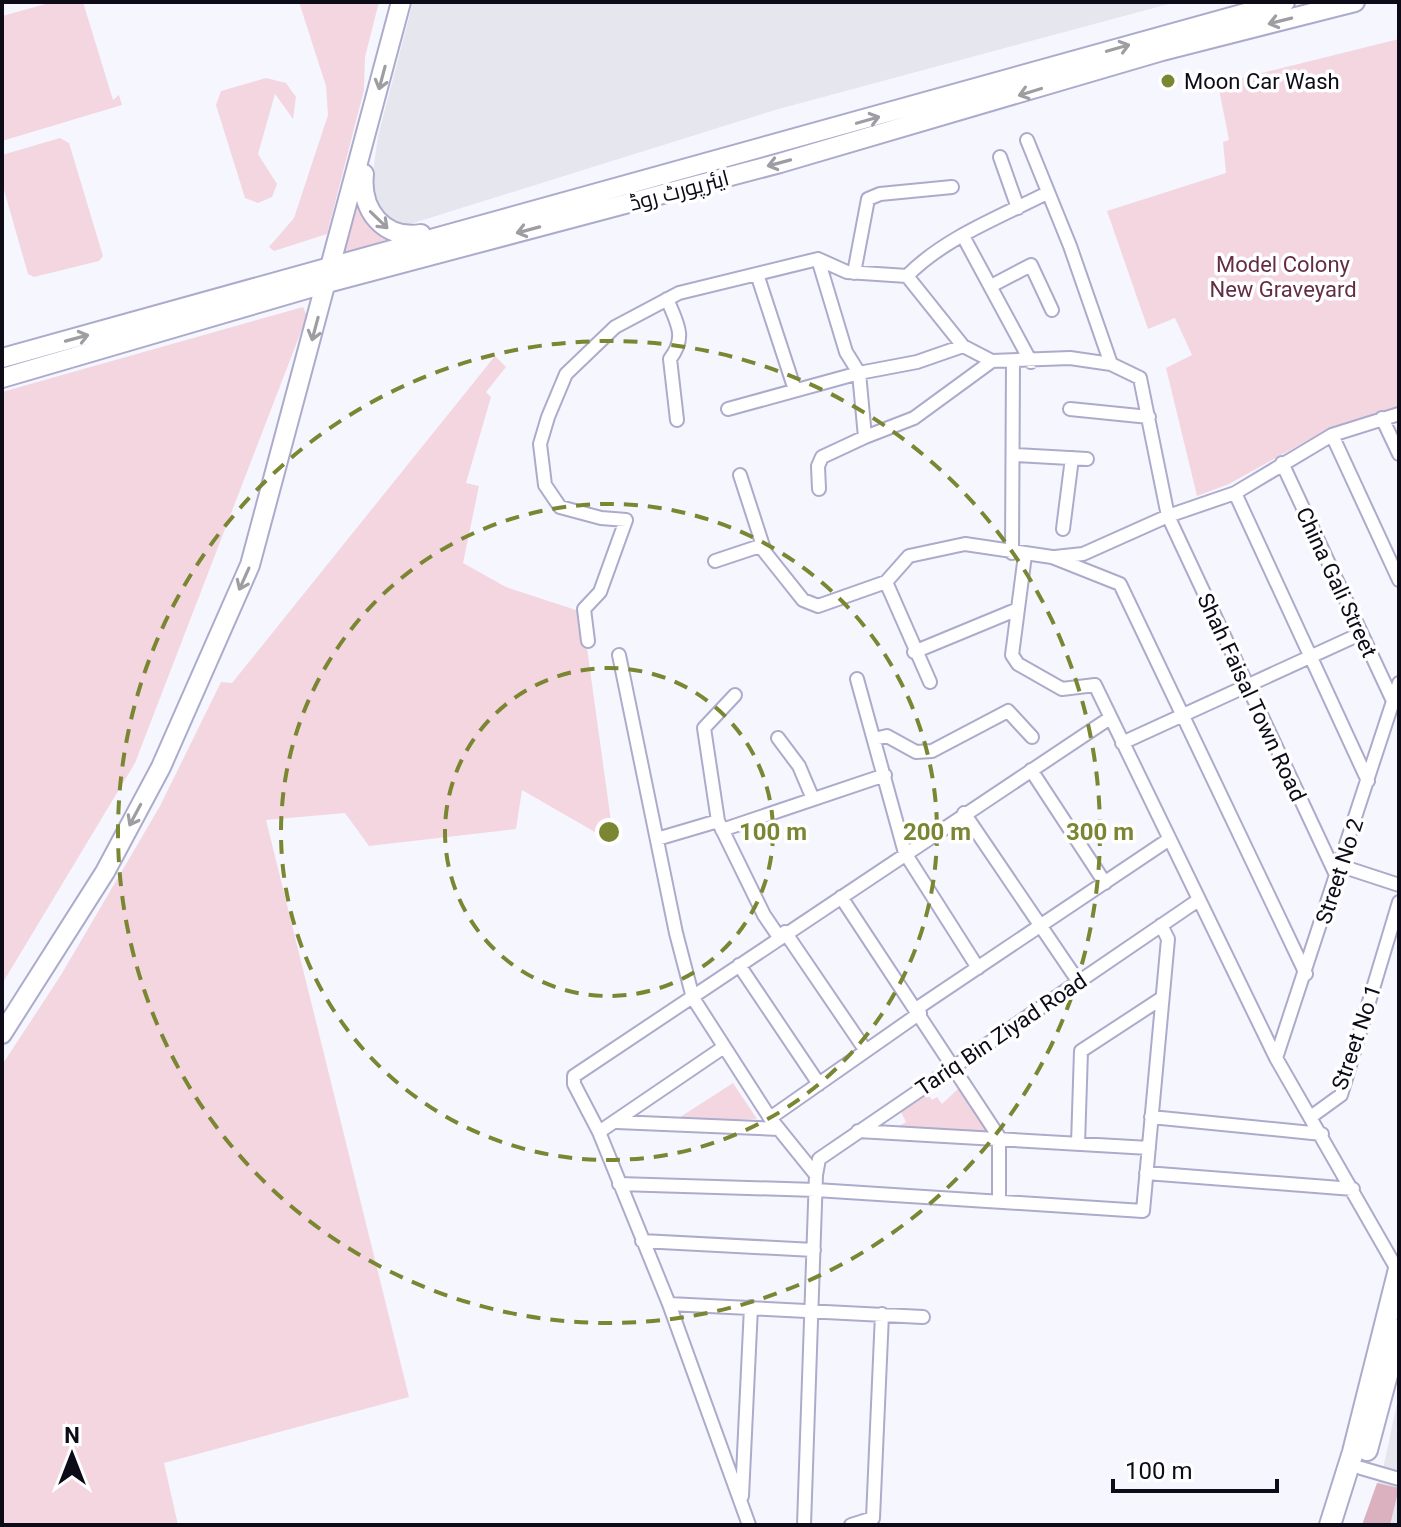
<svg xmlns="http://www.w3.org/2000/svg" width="1401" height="1527" viewBox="0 0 1401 1527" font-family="Roboto,Cairo,sans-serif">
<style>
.built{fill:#e6e6ef}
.green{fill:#f4d6e0}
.forest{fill:#dbb1c0}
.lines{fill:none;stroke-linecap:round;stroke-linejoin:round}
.minor-casing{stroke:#acabcc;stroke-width:16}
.secondary-casing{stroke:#acabcc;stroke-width:22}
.trunk-casing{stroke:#acabcc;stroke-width:24}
.minor{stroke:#fff;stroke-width:12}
.secondary{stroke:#fff;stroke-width:18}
.trunk{stroke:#fff;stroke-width:20}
.oneway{stroke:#9e9da2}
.ring{fill:none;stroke:#7b8633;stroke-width:4;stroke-dasharray:14 10}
.poi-dot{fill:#7b8633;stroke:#fff;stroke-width:3}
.labels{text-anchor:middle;stroke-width:7;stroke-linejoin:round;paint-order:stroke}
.poi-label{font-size:22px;fill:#0c0b17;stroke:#fff;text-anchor:start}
.street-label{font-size:22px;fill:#0c0b17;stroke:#fff}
.park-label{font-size:22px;fill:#632d43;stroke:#fff}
.centre{fill:#7b8633;stroke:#fff;stroke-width:4}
.ring-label{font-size:24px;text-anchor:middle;font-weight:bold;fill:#7b8633;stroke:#fff;stroke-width:7;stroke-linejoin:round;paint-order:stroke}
</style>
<rect width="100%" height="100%" fill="#f6f6fe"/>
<path class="built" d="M413,2H1176L775,110L404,226L390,222L379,213L371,186L378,136Z
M1399,1394V1525H1362L1383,1469Z"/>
<path class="green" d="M53,2H83L113,100L119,95L122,105L2,141V16Z
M299,2H379L365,57L364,90L327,234L274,251L269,247L294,218L328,115L326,86Z
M1399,39V407L1324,431L1229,484L1197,496L1166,368L1192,355L1175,318L1148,329L1107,211L1226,173L1223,142L1229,140L1218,84Z
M266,78L286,83L296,97L293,119L275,94L258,154L277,184L272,197L258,203L245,198L216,105L221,91Z
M60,138L69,143L103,256L99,261L34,277L28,274L2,183V155Z
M359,202L394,237L343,254Z
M303,307L307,316L135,763L2,984V392Z
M495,356L506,367L486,392L491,397L466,483L479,486L463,563L506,587L582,612L614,843L522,790L516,829L369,846L345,813L266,820L409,1397L164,1463L178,1525H2V1065L61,975L160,806L221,682L232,683Z
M733,1083L757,1119L674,1121Z
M959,1088L988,1132L894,1129L906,1122L901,1112L928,1094L932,1100L937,1097L942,1104Z"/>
<path class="forest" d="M1377,1483L1399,1488L1390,1525H1362Z"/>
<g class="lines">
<g class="minor-casing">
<path id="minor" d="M1027,140L1070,246L1111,364L1140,378L1168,516L1337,877
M1000,157L1018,208
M1047,193C1000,217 944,238 907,276L963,346L992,361L1070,358L1111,364
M963,236L1031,362
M854,273L868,199L880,194L952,187
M757,274L795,390
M907,276L847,272L818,259L846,352L859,373L917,362L963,346
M991,286L1031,265L1052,310
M667,299C677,323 687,337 670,359L677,420
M728,409L859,373L865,437L914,418L992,361
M1070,409L1149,417
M1382,418L1399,454
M1332,435L1399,580
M1015,455L1087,459
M1282,463L1393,701
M740,475L764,549
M819,489L818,466L822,457L865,437
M1235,493L1368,781
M1063,529L1072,458
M1012,553L1013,362
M1025,555L1012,655L1018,664L1062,689L1095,685L1276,1058L1398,1271
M1055,557L1083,554L1168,516L1235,493L1332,435L1399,414
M715,561L760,546L803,600L818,606L886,582L909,556L965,544L1052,557L1120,584L1306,974
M886,582L930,682
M588,641L584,609L600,592L626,520L601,518L560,507L545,485L540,444L548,417L566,374L615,327L679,293L818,259
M914,652L1018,609
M619,655L676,933L693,998L770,1118L816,1175L804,1525
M857,679L905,853L978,968
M735,695L704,728L718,821L764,915L779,937
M778,738L799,766L813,799
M874,739L887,736L916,752L932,751L1008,711L1032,737
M1122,743L1360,634
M1031,770L1105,883
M964,813L1078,981
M722,830L885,775
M657,839L718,821
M1341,866L1399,885
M841,897L999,1137V1200
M785,932L866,1051
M739,965L819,1084
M916,1009L1168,840
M1276,1058L1399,683
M1312,1116L1341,1095L1399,902
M1151,1117L1322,1134
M770,1118L920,1013
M617,1122L779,1129
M858,1131L1149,1148
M599,1132L724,1047
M1078,1144L1081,1051L1162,998
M1146,1173L1353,1189
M816,1175L819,1159L1197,901
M619,1184L816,1190L1143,1211L1168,939L1161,925
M642,1241L814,1250
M669,1304L749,1525
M923,1317L669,1304L599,1132L574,1084V1076L1110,718
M1361,1468L1399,1479
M742,1496L751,1307
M851,1525L873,1518L882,1314"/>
</g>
<g class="secondary-casing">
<path id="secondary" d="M364,174C360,210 384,240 421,234
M2,358L1285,2
M2,378L327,283L780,163L1162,51L1355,2
M2,1034L105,872L161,767L250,565L401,2"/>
</g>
<g class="trunk-casing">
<path id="trunk" d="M1367,1450L1399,1330
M1330,1525L1353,1452L1399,1269"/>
</g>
<use href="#minor" class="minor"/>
<use href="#secondary" class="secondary"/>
<use href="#trunk" class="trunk"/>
</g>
<defs><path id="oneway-shaft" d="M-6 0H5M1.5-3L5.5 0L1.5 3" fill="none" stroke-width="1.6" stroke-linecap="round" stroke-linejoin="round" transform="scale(2)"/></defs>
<g class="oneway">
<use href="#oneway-shaft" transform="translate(1280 21) rotate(166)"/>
<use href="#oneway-shaft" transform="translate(1118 48) rotate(-16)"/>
<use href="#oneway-shaft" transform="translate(382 78) rotate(105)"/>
<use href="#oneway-shaft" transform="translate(1030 92) rotate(163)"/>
<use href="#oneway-shaft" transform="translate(868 120) rotate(-16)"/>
<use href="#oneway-shaft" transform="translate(779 163) rotate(165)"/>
<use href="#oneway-shaft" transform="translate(379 220) rotate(44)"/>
<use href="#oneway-shaft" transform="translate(528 230) rotate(165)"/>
<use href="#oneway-shaft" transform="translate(315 329) rotate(105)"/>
<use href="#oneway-shaft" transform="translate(77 338) rotate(-15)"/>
<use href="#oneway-shaft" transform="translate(244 579) rotate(114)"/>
<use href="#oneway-shaft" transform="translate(135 815) rotate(118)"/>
</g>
<g class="ring">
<circle cx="609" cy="832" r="164"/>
<circle cx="609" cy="832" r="328"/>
<circle cx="609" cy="832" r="491"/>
</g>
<circle class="poi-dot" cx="1168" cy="81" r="8"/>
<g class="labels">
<g class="poi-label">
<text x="1184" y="89">Moon Car Wash</text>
</g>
<g class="street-label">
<text transform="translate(679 190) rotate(-15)" y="8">ایئرپورٹ روڈ</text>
<text transform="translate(1337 582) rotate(65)" y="8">China Gali Street</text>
<text transform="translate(1252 697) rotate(65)" y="8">Shah Faisal Town Road</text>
<text transform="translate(1339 871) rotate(-72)" y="8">Street No 2</text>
<text transform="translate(1001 1034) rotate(-34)" y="8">Tariq Bin Ziyad Road</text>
<text transform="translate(1356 1037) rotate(-71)" y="8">Street No 1</text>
</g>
<g class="park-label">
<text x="1283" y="272">Model Colony<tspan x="1283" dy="25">New Graveyard</tspan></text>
</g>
</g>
<circle cx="609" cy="832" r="12" class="centre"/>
<g class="ring-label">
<text x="773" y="840">100 m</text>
<text x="937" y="840">200 m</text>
<text x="1100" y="840">300 m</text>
</g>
<rect width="1401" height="1527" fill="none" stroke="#0c0b17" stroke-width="8"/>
<g transform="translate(72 1455)" stroke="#ffffff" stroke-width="6" paint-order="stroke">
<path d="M0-6L14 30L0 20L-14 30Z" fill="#0c0b17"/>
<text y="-12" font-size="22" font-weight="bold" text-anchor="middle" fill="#0c0b17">N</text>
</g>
<path d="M1113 1479v12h164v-12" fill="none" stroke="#0c0b17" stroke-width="4"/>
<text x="1125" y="1479" font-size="24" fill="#0c0b17" stroke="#ffffff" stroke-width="6" paint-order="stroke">100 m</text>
</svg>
